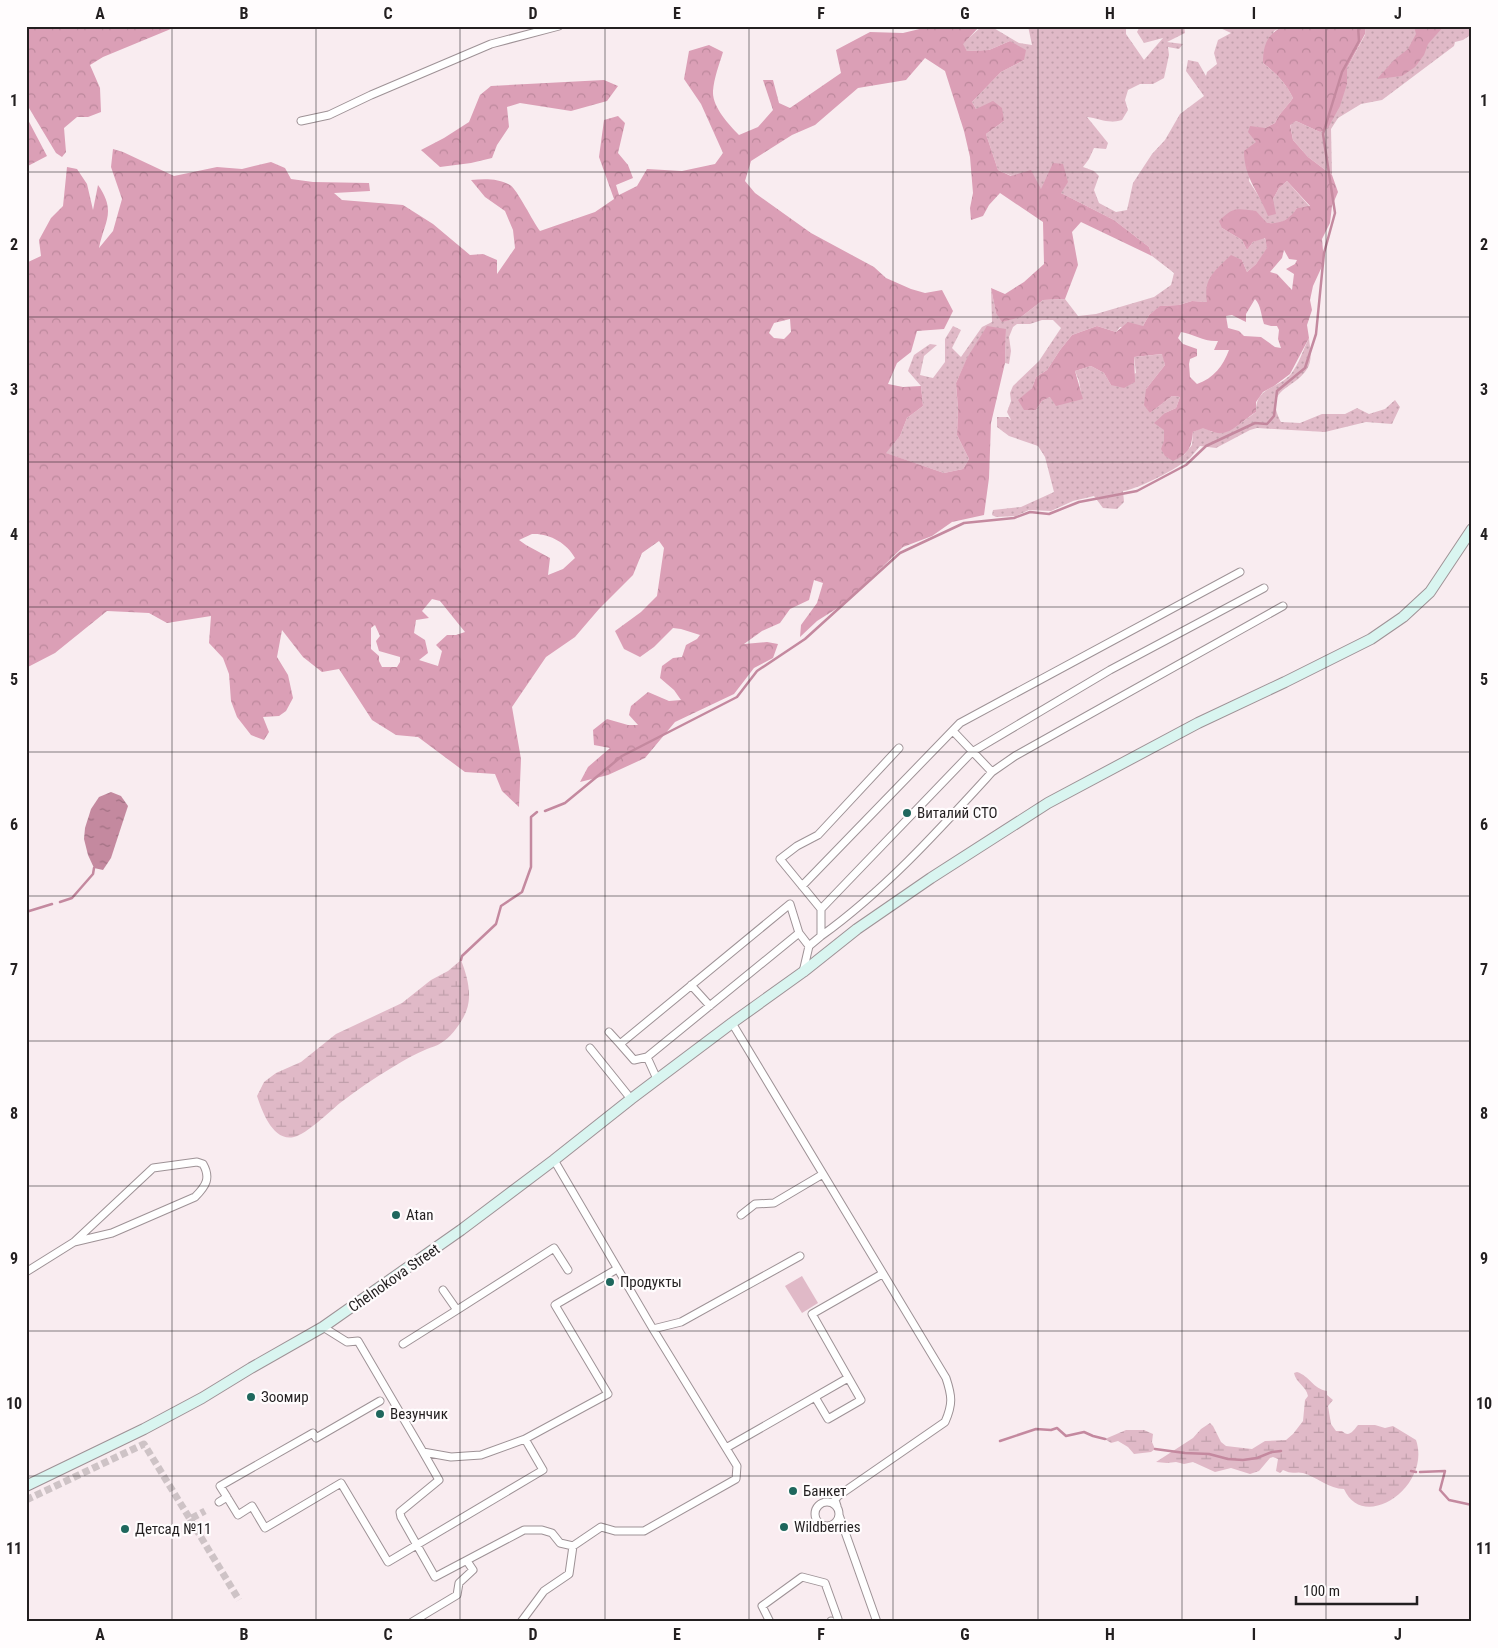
<svg xmlns="http://www.w3.org/2000/svg" width="1498" height="1648" viewBox="0 0 1498 1648" font-family="'Roboto Condensed',sans-serif">
<style>
.grass{fill:url(#grass-dots)}
.forest{fill:url(#forest-crowns);fill-rule:evenodd}
.wetland{fill:url(#wetland-marsh)}
.pitch{fill:#e0b9c7}
.water{fill:url(#water-ripples)}
.lines{fill:none;stroke-linecap:round;stroke-linejoin:round}
.stream{stroke:#c4899f;stroke-width:2.5}
.street-tunnel{stroke:#cec3c6;stroke-width:7;stroke-dasharray:7 3.5;stroke-linecap:butt}
.street-casing{stroke:#9e9296;stroke-width:9}
.secondary-casing{stroke:#9e9296;stroke-width:12}
.street{stroke:#fff;stroke-width:7}
.secondary{stroke:#d9f5f0;stroke-width:10}
.grid{fill:none;stroke:#231f20;stroke-width:1;stroke-opacity:0.55}
.poi-dot{fill:#1f675d;stroke:#fffcfd;stroke-width:2}
.labels{text-anchor:middle;stroke-width:4.5;stroke-linejoin:round;paint-order:stroke}
.poi-label{font-size:15px;fill:#231f20;stroke:#fffcfd;text-anchor:start}
.street-label{font-size:15px;fill:#231f20;stroke:#fffcfd}
.neatline{fill:none;stroke:#231f20;stroke-width:2}
.grid-label{font-size:16px;text-anchor:middle;font-weight:bold;fill:#231f20}
</style>
<defs>
<pattern id="grass-dots" width="8" height="8" patternUnits="userSpaceOnUse" patternTransform="scale(1.25)"><rect width="8" height="8" fill="#e0b9c7"/><path d="M2 2h.1M6 6h.1" fill="none" stroke="#c09fab" stroke-width="1.8" stroke-linecap="round"/></pattern>
<pattern id="forest-crowns" width="20" height="18" patternUnits="userSpaceOnUse" patternTransform="scale(1.25)"><rect width="20" height="18" fill="#db9fb6"/><path d="M2 6a3 3 0 1 1 6 0M12 15a3 3 0 1 1 6 0" fill="none" stroke="#bc889c"/></pattern>
<pattern id="wetland-marsh" width="20" height="14" patternUnits="userSpaceOnUse" patternTransform="scale(1.25)"><rect width="20" height="14" fill="#e0b9c7"/><path d="M1 5h8M5 5V1M11 12h8M15 12V8" fill="none" stroke="#c09fab"/></pattern>
<pattern id="water-ripples" width="26" height="14" patternUnits="userSpaceOnUse" patternTransform="scale(1.25)"><rect width="26" height="14" fill="#c4899f"/><path d="M2 4q2-2 4 0t4 0M15 11q2-2 4 0t4 0" fill="none" stroke="#9f6f81"/></pattern>
</defs>
<rect width="100%" height="100%" fill="#f9ecf0"/>
<path class="grass" d="M1028,26H1126V34L1144,60L1163,38L1144,43L1137,32L1140,26H1184L1185,33L1167,42L1183,44L1179,49L1168,47L1169,55L1164,78L1153,84H1140L1128,90L1125,100L1128,110L1122,120C1107,124 1102,119 1087,117L1108,143L1106,149L1094,148L1089,159L1083,167L1094,171L1099,176L1094,190L1099,203L1116,212L1127,210L1133,183L1152,154L1165,140L1180,114L1204,96L1186,71L1188,60L1198,62L1206,76L1207,72L1217,64L1214,53L1218,40L1231,33L1216,26H1284L1274,31L1263,63C1276,73 1286,83 1293,98C1287,107 1279,113 1275,123L1265,128L1256,142L1249,181L1263,203L1273,199L1279,188L1287,181L1310,207L1297,208L1291,217L1278,224L1267,223L1222,228L1242,240L1247,250L1253,242L1264,237L1268,248L1256,264L1247,272L1242,260L1207,302L1192,301L1179,305L1161,306L1149,315L1143,326L1120,327L1116,332L1097,326L1072,335L1060,350L1047,370L1036,377L1032,388L1025,395L1024,410H1036L1042,401L1050,397L1082,399L1079,381L1075,371L1091,366L1104,373L1111,385L1136,373L1134,357L1163,354L1165,365L1146,389L1150,413L1172,396L1180,397L1176,408L1165,413L1164,441L1184,455L1192,445L1193,432L1203,427L1212,432L1237,426L1256,412C1255,387 1278,389 1291,374C1299,364 1303,350 1309,338C1310,349 1313,360 1307,369C1294,390 1263,388 1281,422L1300,423L1322,414H1345L1357,408L1369,414L1385,409L1395,400L1400,407L1392,424L1366,422L1325,432L1257,428L1250,430L1216,448L1200,446C1197,450 1193,454 1190,458C1178,468 1139,489 1123,491L1124,502L1117,509L1103,508L1094,496L1073,501L1051,511L1029,510L1016,516L996,517L992,515L993,510L1021,507L1054,492L1045,457L1038,446L1009,436L997,427V417H1008L1011,420L1007,412L1011,401L1010,393L1013,386L1039,361L1061,328L1053,320H1042L1030,324H1017L1013,327L1009,337L1011,351L1009,364L1005,363L1006,330L988,327L967,359L956,383L958,409L957,435L969,459L963,469L944,473L885,453L900,436L907,418L923,406L921,386L908,371L914,355L930,344L937,345L924,356L920,375L933,378L945,362V339L953,326L961,330L952,348L961,357L982,327L992,322L991,288L996,313L1021,317L1043,300L1065,299L1078,316L1096,314L1154,297L1171,285L1174,273L1152,256L1149,247L1114,220L1061,193L1041,189L998,170L986,134L1004,121L976,109L972,102L1001,72L1024,60L1010,41L989,50L967,51L962,44L981,27H992L1019,43L1032,45Z
M1366,26H1472V34L1463,40L1455,42L1454,46L1382,100L1361,104L1338,118L1331,129L1332,175L1308,157L1293,140L1290,124L1296,121L1320,132L1347,84V68L1365,35Z"/>
<path class="forest" d="M26,26H178L103,57L90,65L100,88L101,112L88,117H77L64,128L66,152L62,157L56,153L26,103Z
M932,26H980L963,44L967,51L989,50L1010,41L1026,50L1024,60L1001,72L972,102L976,109L993,101L1002,108L1004,121L986,134L998,170L1011,176L1031,170L1041,189L1053,163L1063,164L1068,182L1061,193L1114,220L1149,247L1152,256L1081,222L1072,232L1078,265L1065,299L1043,300L1021,317L1002,322L996,313L991,288L1005,294L1024,282L1044,264L1043,222L1000,193L989,205L983,216L971,220L970,208L973,193L970,157L964,131L945,71L925,58L906,80L858,88L815,125L792,135L751,161L745,181L755,193L811,233L874,267L886,278L911,289L925,293L942,290L953,311L944,329L917,331L911,352L897,363L888,384L903,387L921,386L923,406L907,418L900,436L886,453L944,473L963,469L969,459L957,435L958,409L956,383L967,358L987,326L1006,329L1005,363L991,423L989,478L984,515L952,522L932,536L903,547L844,604L817,621L800,637L801,625L817,603L823,583L814,580L809,600L790,609L780,623L762,631L744,644L767,642L778,644L773,658L754,668L734,694L675,722L645,758L608,775L580,782L588,767L610,748L594,745L593,730L607,719L628,725H638L629,715L631,706L648,692L669,701L681,700L674,690L660,678L662,666L673,658L682,657L686,645L697,639L700,635L681,629L673,628L654,647L640,657L624,649L615,631L641,612L657,596L664,548L659,541L642,553L633,575L599,609L575,637L546,657L512,707L521,759L519,807L502,791L495,774L465,772L418,737L396,735L372,720L339,669L322,672L303,657L282,630L277,657L288,675L293,698L286,711L279,716L263,717L269,732L264,740L251,735L237,717L231,701L229,674L223,658L209,643L211,616L167,623L149,613L107,611L55,653L26,668V263L41,256L39,240L51,218L63,206L67,167L77,169L87,184L93,210L98,185C117,212 104,222 99,248L113,231L122,199L111,167L113,149L123,152L174,176L217,167L242,169L271,162L285,168L291,179L313,182L369,183L370,191L334,193L342,200L403,205L433,224L470,255L483,254L497,260V274L515,248L513,230L505,211L485,197L471,180C483,179 498,178 510,185C517,189 533,222 540,231L595,212L614,199L599,157L604,120L618,116L625,123L618,153L628,165L633,178L616,185L619,195L637,186L647,169L682,171L715,164L723,153L701,104L684,79L689,51L709,45L723,52C719,65 714,78 713,91C712,107 729,125 739,135L758,127L773,110L763,80H773L779,103L790,108L841,73L836,50L870,32L903,33ZM790,319L791,332L784,339L774,338L769,333L774,323ZM532,534C549,533 567,543 575,558L563,569L548,575L550,558L526,545L519,540ZM432,599L440,601L465,632L456,635H447L436,645L442,651L438,666L419,660L428,653L425,640L414,633L416,620L429,618L422,611ZM375,625L380,636L376,641L379,651L400,657V662L397,667H382L379,661V656L371,649V628Z
M1284,26H1366L1365,34L1347,68V84L1340,106L1328,128L1320,132L1296,121L1290,125L1293,140L1308,157L1332,175L1338,192L1332,206L1330,223L1322,239L1324,262L1313,286L1310,300L1312,310L1307,325L1309,338L1290,374L1274,386L1263,392L1256,402V412C1246,418 1233,432 1222,433C1216,434 1208,430 1203,428L1193,432C1191,449 1189,453 1173,461L1165,456L1161,449L1164,441V430L1154,423L1165,413L1176,408L1180,397L1172,396L1150,413L1144,405L1146,389L1165,365L1162,354L1134,357L1135,382L1124,388L1111,385L1104,373L1091,366L1075,371L1083,399L1056,406L1050,397L1042,401L1036,410H1024L1018,400L1032,388L1036,377L1047,370L1060,350L1072,335L1097,326L1116,332L1128,322L1143,326L1149,315L1160,306L1179,305L1192,301L1207,302C1203,278 1215,271 1231,255L1242,260L1247,272L1256,264L1267,248L1265,238L1253,242L1247,250L1242,240L1222,228L1219,221C1234,206 1237,209 1256,211L1267,223C1281,224 1289,220 1297,208L1310,206L1287,181L1279,188L1273,199L1276,214L1268,216C1259,192 1244,178 1244,151L1256,142L1248,132L1250,126L1265,128L1275,123C1279,113 1287,107 1293,98C1286,83 1276,73 1263,63C1263,45 1267,34 1284,26ZM1284,250L1289,259L1297,260L1295,264L1286,269L1294,274L1292,290L1277,274L1270,272L1282,258ZM1255,299C1261,305 1261,315 1264,324L1271,326H1277L1279,330L1278,339L1281,348L1275,347L1261,337L1244,336L1239,331L1228,328L1226,316L1232,315L1246,322V314ZM1181,332C1194,334 1204,342 1218,341L1214,350H1229C1223,366 1214,378 1197,384L1190,377L1189,364L1190,359L1197,356V349L1183,344L1178,338Z
M1414,26H1444L1428,44L1424,55L1415,67L1402,76L1377,79L1394,60L1408,49L1416,34Z
M604,80L618,86L607,101L571,111L520,103L507,107L509,127L497,145L492,158L471,163L440,167L421,150L444,138L469,122L480,95L491,86Z
M26,116L47,156L26,167Z"/>
<path class="wetland" d="M461,960C468,978 474,1000 463,1018C458,1027 450,1038 441,1043C437,1046 431,1047 427,1049C415,1054 404,1060 393,1067C374,1078 357,1090 340,1103C329,1112 307,1134 294,1137C273,1142 262,1111 257,1096L264,1082L276,1073L301,1062L336,1034L402,1003L431,980L448,971Z
M1297,1372C1310,1376 1313,1389 1327,1391V1395L1333,1400L1328,1406L1331,1424L1336,1431H1342C1349,1438 1353,1431 1358,1425H1375L1385,1428L1393,1426L1416,1440C1432,1487 1363,1533 1344,1489C1329,1489 1317,1477 1303,1473C1296,1471 1293,1475 1283,1470L1280,1473L1276,1471L1278,1459L1273,1457L1270,1458L1259,1471L1250,1474L1231,1468L1215,1472L1193,1462L1184,1464L1176,1462L1167,1463L1156,1462L1193,1438L1201,1429L1210,1423L1213,1426L1221,1442L1226,1446L1252,1449L1265,1441L1286,1440L1293,1434L1303,1421L1305,1400L1308,1396C1306,1386 1296,1383 1294,1373Z
M1126,1430H1144L1153,1434L1152,1442L1155,1449L1151,1452L1134,1454L1128,1447L1118,1441L1111,1443L1105,1439Z"/>
<path class="pitch" d="M802,1276L818,1303L802,1313L785,1286Z"/>
<path class="water" d="M111,792L121,796L128,806L111,858L103,870L94,868L88,855L84,839L85,828L91,809L99,797Z"/>
<g class="lines">
<path class="stream" d="M545,811L565,803L622,756L737,697L757,671L805,639L900,553L964,523L1014,518L1030,512L1049,514L1079,502L1137,491L1186,465L1206,446L1255,423L1267,424L1274,416L1277,391L1305,368L1316,334L1324,253L1335,213L1323,134L1342,72L1359,41L1358,26
M60,902L72,898L93,874L94,868
M26,912L52,904
M461,960L462,956L496,924L501,906L522,892L531,867V817L537,812
M1000,1441L1036,1429L1051,1430L1057,1428L1066,1436L1084,1432L1093,1436L1105,1439
M1155,1449L1185,1453L1209,1454L1228,1459L1243,1460L1257,1458L1272,1452L1281,1451
M1411,1471L1416,1472
M1420,1472L1445,1471L1440,1490L1449,1500L1472,1505"/>
<path class="street-tunnel" d="M26,1500L144,1444L190,1519L205,1511
M190,1519L239,1600"/>
<g class="street-casing">
<path id="street" d="M301,121L329,115L371,95L491,44L559,26
M992,772L1015,756L1283,606
M802,886L960,723L1240,572
M821,909L972,752L1110,670L1264,588
M799,933L647,1057L634,1060L620,1044L790,904L799,933L809,946
M821,936C885,890 939,830 992,772L953,731
M803,972L809,946L821,936V909L780,859L797,846L818,835L899,748
M691,985L710,1006
M732,1023L946,1378C952,1396 953,1404 945,1422L838,1496L835,1500L837,1506
M609,1032L620,1044
M590,1048L631,1099
M647,1057L657,1079
M741,1215L755,1204L774,1203L823,1174
M26,1272L74,1242L153,1168L197,1162L203,1164C211,1178 206,1186 195,1197L112,1233L74,1242
M443,1290L457,1310L554,1248L568,1270
M323,1327L347,1342L358,1341L423,1452L451,1457L481,1455L525,1439L608,1394L555,1305L617,1269
M653,1329L681,1322L800,1256
M403,1344L457,1310
M815,1397L828,1419L861,1400L812,1314L882,1274
M726,1448L848,1378
M423,1452L439,1480L400,1512L401,1517L435,1577L524,1530H542L552,1533L560,1543L573,1546
M227,1497L220,1486L313,1433L316,1438L380,1401
M815 1514a12 12 0 1 1 24 0a12 12 0 1 1-24 0Z
M219,1502L227,1497L238,1515L252,1506L265,1528L341,1483L388,1562L543,1470L525,1439
M839,1515L877,1622
M831,1621V1622
M412,1622L457,1595L459,1583L473,1570L467,1561
M521,1622L544,1591L569,1574L573,1546L601,1527L615,1531H644L736,1479L737,1466L653,1329L554,1160
M770,1622L762,1606L802,1577L825,1583L838,1619"/>
</g>
<g class="secondary-casing">
<path id="secondary" d="M26,1486L144,1429L202,1398L251,1368L323,1327L461,1230L554,1160L631,1099L732,1023L803,972L857,929L931,878L1048,803L1198,723L1285,682L1371,639L1403,617L1430,592L1472,529"/>
</g>
<use href="#street" class="street"/>
<use href="#secondary" class="secondary"/>
</g>
<path class="grid" d="M172,26V1622M316,26V1622M460,26V1622M605,26V1622M749,26V1622M893,26V1622M1038,26V1622M1182,26V1622M1326,26V1622M26,172H1472M26,317H1472M26,462H1472M26,607H1472M26,752H1472M26,896H1472M26,1041H1472M26,1186H1472M26,1331H1472M26,1476H1472"/>
<g class="poi-dot">
<circle cx="907" cy="813" r="5"/>
<circle cx="396" cy="1215" r="5"/>
<circle cx="610" cy="1282" r="5"/>
<circle cx="251" cy="1397" r="5"/>
<circle cx="380" cy="1414" r="5"/>
<circle cx="793" cy="1491" r="5"/>
<circle cx="784" cy="1527" r="5"/>
<circle cx="125" cy="1529" r="5"/>
</g>
<g class="labels">
<g class="poi-label">
<text x="917" y="818">Виталий СТО</text>
<text x="406" y="1220">Atan</text>
<text x="620" y="1287">Продукты</text>
<text x="261" y="1402">Зоомир</text>
<text x="390" y="1419">Везунчик</text>
<text x="803" y="1496">Банкет</text>
<text x="794" y="1532">Wildberries</text>
<text x="135" y="1534">Детсад №11</text>
</g>
<g class="street-label">
<text transform="translate(394 1278) rotate(-35)" y="5">Chelnokova Street</text>
</g>
</g>
<rect width="1498" height="1648" fill="none" stroke="#fffcfd" stroke-width="55"/>
<path d="M1296 1596v8h121v-8" fill="none" stroke="#231f20" stroke-width="2.5"/>
<text x="1303" y="1596" font-size="15" fill="#231f20" stroke="#fffcfd" stroke-width="4" paint-order="stroke">100 m</text>
<rect x="28" y="28" width="1442" height="1592" class="neatline"/>
<g class="grid-label">
<text x="100" y="19">A</text>
<text x="244" y="19">B</text>
<text x="388" y="19">C</text>
<text x="533" y="19">D</text>
<text x="677" y="19">E</text>
<text x="821" y="19">F</text>
<text x="965" y="19">G</text>
<text x="1110" y="19">H</text>
<text x="1254" y="19">I</text>
<text x="1398" y="19">J</text>
<text x="14" y="106">1</text>
<text x="1484" y="106">1</text>
<text x="14" y="250">2</text>
<text x="1484" y="250">2</text>
<text x="14" y="395">3</text>
<text x="1484" y="395">3</text>
<text x="14" y="540">4</text>
<text x="1484" y="540">4</text>
<text x="14" y="685">5</text>
<text x="1484" y="685">5</text>
<text x="14" y="830">6</text>
<text x="1484" y="830">6</text>
<text x="14" y="975">7</text>
<text x="1484" y="975">7</text>
<text x="14" y="1119">8</text>
<text x="1484" y="1119">8</text>
<text x="14" y="1264">9</text>
<text x="1484" y="1264">9</text>
<text x="14" y="1409">10</text>
<text x="1484" y="1409">10</text>
<text x="14" y="1554">11</text>
<text x="1484" y="1554">11</text>
<text x="100" y="1640">A</text>
<text x="244" y="1640">B</text>
<text x="388" y="1640">C</text>
<text x="533" y="1640">D</text>
<text x="677" y="1640">E</text>
<text x="821" y="1640">F</text>
<text x="965" y="1640">G</text>
<text x="1110" y="1640">H</text>
<text x="1254" y="1640">I</text>
<text x="1398" y="1640">J</text>
</g>
</svg>
